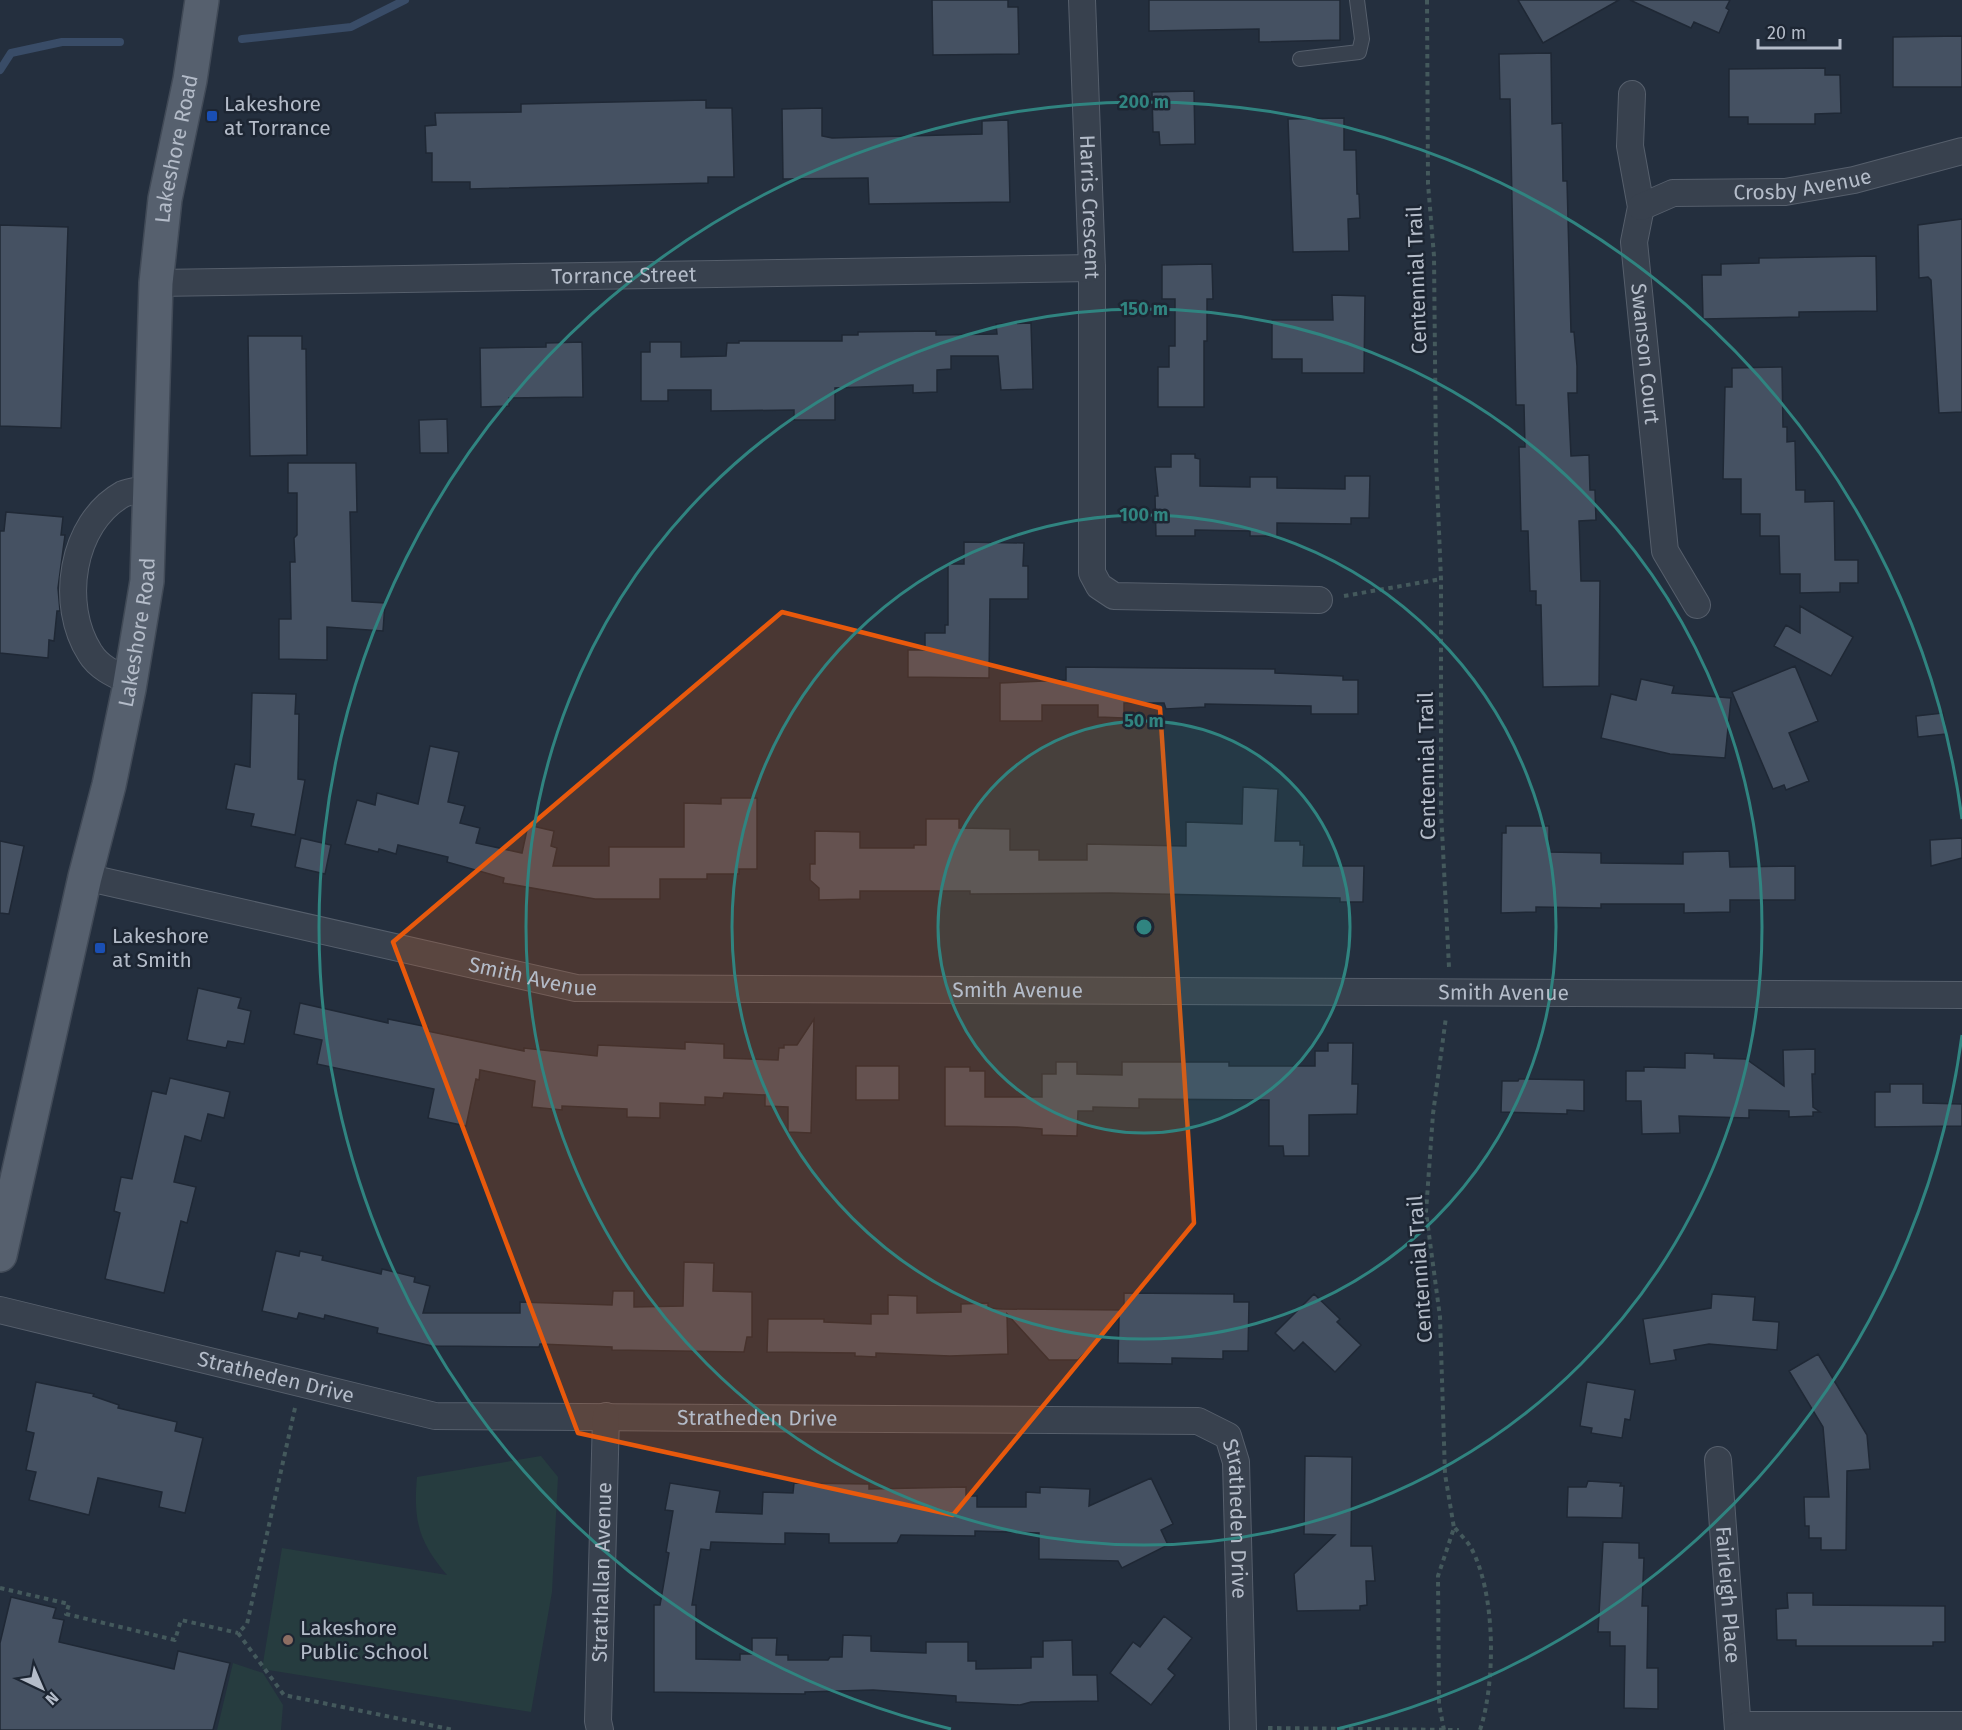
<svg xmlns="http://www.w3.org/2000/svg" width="1962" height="1730" viewBox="0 0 1962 1730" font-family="'Fira Sans',sans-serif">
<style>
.green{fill:#263c3f}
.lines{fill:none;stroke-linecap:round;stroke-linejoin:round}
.stream{stroke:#394c67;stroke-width:8}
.building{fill:#455162;stroke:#1f2835;stroke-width:1.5}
.service-casing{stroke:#565f6c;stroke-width:16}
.minor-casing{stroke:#565f6c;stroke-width:28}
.primary-casing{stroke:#414a57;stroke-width:36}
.path{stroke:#44595c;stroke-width:4;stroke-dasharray:4.5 4.5;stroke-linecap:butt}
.service{stroke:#38414e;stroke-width:14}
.minor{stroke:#38414e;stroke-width:26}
.primary{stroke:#56606e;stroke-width:33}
.marked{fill:#e8590c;fill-opacity:0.2;stroke:#e8590c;stroke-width:4.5;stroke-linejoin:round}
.ring{fill:none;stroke:#308480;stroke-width:3}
.transit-dot{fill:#1a4fb4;stroke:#1d2633;stroke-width:2}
.education-dot{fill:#8d6e63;stroke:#1d2633;stroke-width:2}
.labels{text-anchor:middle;stroke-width:5;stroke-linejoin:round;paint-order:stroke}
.poi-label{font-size:21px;fill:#b4bcc9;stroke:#1d2633;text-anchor:start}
.street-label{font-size:21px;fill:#b4bcc9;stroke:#1d2633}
.centre{fill:#308480;stroke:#1d2633;stroke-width:3}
.ring-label{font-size:18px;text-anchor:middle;font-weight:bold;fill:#308480;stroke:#1d2633;stroke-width:5;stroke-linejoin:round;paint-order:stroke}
</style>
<rect width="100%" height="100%" fill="#242f3e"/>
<path class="green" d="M541,1456L558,1477L552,1592L531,1712L262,1669L282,1548L447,1575C419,1542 413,1521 417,1477Z
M233,1663L263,1673L283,1705L281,1730H217Z"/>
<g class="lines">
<path class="stream" d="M242,39L351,27L405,0
M0,70L11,53L62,42H120"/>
</g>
<path class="building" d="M932,0H1008V7H1018L1019,54L933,55Z
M1149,0H1340V40L1259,42V29L1149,31Z
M1518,0H1619L1543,43Z
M1630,0H1730L1726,8L1729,10L1719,33L1694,22L1691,28Z
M1962,36V87H1893V37Z
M1551,53L1552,124L1562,123L1563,181H1567L1571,332H1574L1577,366V393H1568L1571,456L1589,455L1590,490H1595L1596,520L1579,521L1581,581H1600L1599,686L1543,687L1541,605H1536V591H1530L1528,531H1521L1519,447H1525L1524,405H1516L1510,99H1500L1499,54Z
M1825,68V75H1840L1841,113L1815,114V124H1748V117H1729V69Z
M1194,91L1195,144L1160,145L1159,132H1153L1152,92Z
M706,100V108H732L734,177H708V183L470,189V182H432V153H426L425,126L436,125L435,113L521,112V104Z
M822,108V136L832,138L982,134V121L1008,120L1010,202L869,204L868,178L783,179L782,109Z
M1344,118V150H1356L1357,194H1359L1360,218L1348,219L1349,251L1293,252L1288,119Z
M1962,219V412L1939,413L1931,280L1928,277L1919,278L1918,225Z
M0,225L68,227L61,428L0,426Z
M1876,256L1877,311L1799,312V317L1703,319L1702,275H1721V264L1759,263V258Z
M1212,264L1213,299H1207V341H1204V407H1158V367H1169V346H1175V299H1162V265Z
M1332,295L1365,296L1364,373H1302V359H1272V320H1333Z
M1031,323L1033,389L1001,390L998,356H951V369L937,370V392L913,393V385L835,388V420H794V410L711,411V390H668V401H641V352H650V342H681V357L726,356L727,343H739V341H842V335H858V332L936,331V335L997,334L996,324Z
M248,336H302V349H306L307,455L250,456Z
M582,342L583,397L509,398V406L481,407L480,348L546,347V343Z
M1782,367L1783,427H1787V442L1795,441L1796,490H1805V502L1834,501L1835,560H1858V583H1840V592L1800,593V574H1780L1779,536H1760V514H1741V479H1723L1725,387H1732V368Z
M447,419L448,453H420L419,420Z
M1171,454H1195V458L1200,459V486L1250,487V477H1277V488L1345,489V476H1370L1369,518H1351V524L1277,523V536H1250V531L1195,530V536H1156L1155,496H1158L1155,467H1171Z
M288,463H356L357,512H350L352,601L385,603L383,631L327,627V660L279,659V619H291L290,562H295L294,538L297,535V493H288Z
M6,512L63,517L61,535H65L58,588L60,611H57L54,641L49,640L48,658L0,653V531H4Z
M964,542L1024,543L1023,566H1028V599H990L989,678L908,677V650H925V633H945V625H948V564H964Z
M1800,606L1853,637L1831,676L1774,646L1786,625L1800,633Z
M1795,666L1818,721L1789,733L1809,781L1786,790L1784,785L1773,789L1732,692Z
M1066,667L1275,669V673L1343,676V680H1358V714H1311V706L1205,704V707L1166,709L1164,703H1124V718L1098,717V705H1042V721H1000V683L1066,680Z
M1641,679L1674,686L1672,693L1731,698L1725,758L1670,754L1601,738L1611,694L1636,700Z
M252,693L296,694L295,714H299L298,779L305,780L295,835L251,826L254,814L226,809L235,764L250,767Z
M1943,713L1946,734L1918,737L1916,716Z
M430,746L459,752L448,802L465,806L460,823L480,828L476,843L522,853L528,825L554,831L551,846L557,848L553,866H609V847H684V803L721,804V798H757V869H739V874H707V879H660V899H595L503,883L504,878L447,862L448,857L398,845L396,854L379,849L378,852L345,844L357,800L375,805L377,793L418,804Z
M1243,787L1278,789L1275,841H1300V845H1304L1303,866H1364L1363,902H1340V898L1110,893L970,894V891H860V899L819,900V888L810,880V864H815V831L860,832V848H914V845H926V819H959V828L1010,829V850H1039V860H1087V844L1186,846V822L1242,824Z
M1506,826H1549V852L1601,853V863L1683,864V852L1729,851L1730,867L1795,866V900H1730V912L1684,913V904H1601V908L1536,907V912L1501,913L1502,833H1506Z
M301,838L331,845L325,874L295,867Z
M1962,838V858L1931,866L1930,840Z
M0,841L24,846L9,914L0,913Z
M198,988L241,998L238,1008L251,1011L244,1044L228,1041L226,1048L187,1040Z
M300,1003L388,1023V1019L428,1027L427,1031L524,1051V1048L597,1056L598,1045L685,1049V1042L724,1044V1058L778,1060L779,1048H784V1045H797L814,1019L811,1133L788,1132V1107L765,1106V1095L724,1093L723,1098L705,1097V1105L660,1103V1118L627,1117V1109L562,1106V1110L532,1107L535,1081L480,1070L479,1080L476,1079L466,1126L428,1118L434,1089L317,1064L322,1040L294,1034Z
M1328,1043H1353L1352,1084H1358L1357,1114L1309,1115V1156H1284L1283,1146H1269V1100L1139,1099V1108L1093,1107V1111H1078L1077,1136L1042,1135V1129L1017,1127L945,1126V1067H970V1071H985V1097H1042V1074H1056V1062H1077V1074L1122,1075V1062H1229V1066H1315V1051H1328Z
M1815,1049V1074H1812L1813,1107L1820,1112H1813V1116L1789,1117V1111L1749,1110V1118L1679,1116L1680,1133L1642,1134L1641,1101H1626V1071H1644V1067L1685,1068V1053L1714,1054V1058L1746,1059L1784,1086L1783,1050Z
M856,1066H899V1100H856Z
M170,1078L230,1092L224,1118L208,1114L201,1141L185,1136L174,1182L196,1187L187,1223L181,1221L164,1293L105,1279L120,1213L114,1211L121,1177L132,1179L152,1091L166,1094Z
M1519,1079L1584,1080V1111L1567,1110V1114L1501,1112L1502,1081H1518Z
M1890,1084H1923V1103L1962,1104V1126L1875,1127V1092H1890Z
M276,1251L299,1256L300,1251L323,1256L322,1260L381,1274L382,1269L415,1277L414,1282L430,1286L423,1313H520V1302L612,1305L613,1291H634V1307L683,1306L684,1262L714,1263L713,1291L752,1292V1337H747L744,1352L612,1350V1347L540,1344L539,1347L432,1346L377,1333L378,1328L325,1315L324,1319L299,1313L297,1319L262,1311Z
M1124,1293L1234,1294V1302H1249L1248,1351H1223V1359L1172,1358V1364L1118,1363L1119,1318L1078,1360H1049L1007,1314L1008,1354L950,1356L876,1353V1357L855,1356V1353L767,1352L768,1319H824V1322L871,1324V1314H888V1295L917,1296V1313L961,1312V1304L988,1303V1308L1002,1309L1124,1310Z
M1314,1294L1340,1319L1337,1322L1361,1345L1335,1372L1303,1342L1294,1351L1275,1333Z
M1712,1294L1755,1297L1753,1320L1779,1322L1777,1350L1709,1344L1674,1350L1676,1360L1650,1364L1643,1319L1711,1308Z
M1818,1354L1867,1435L1870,1469L1847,1471L1846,1550H1821V1538H1809V1526H1805L1804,1497H1829L1823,1427L1789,1371Z
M36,1382L94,1394L93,1396L119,1405L118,1408L177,1422L175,1431L203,1438L185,1513L159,1507L162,1492L98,1478L89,1515L29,1500L36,1472L26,1470L34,1433L26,1431Z
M1587,1382L1635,1390L1630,1420L1625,1419L1622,1438L1591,1433L1592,1428L1580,1426Z
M1305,1456L1352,1457L1351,1546H1372L1375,1581H1366L1367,1605L1360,1606V1610L1297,1611L1294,1574L1335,1535L1304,1534Z
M1151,1478L1173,1524L1161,1530L1168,1545L1122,1568L1118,1561L1039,1559V1533L975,1531V1536L901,1535L897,1543H829V1534L785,1533V1544L711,1542L710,1550L701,1549L692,1605H696V1659L740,1660V1654H752V1638H777L776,1655H788V1660H828L830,1657H842L843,1635L871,1636V1651L926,1653V1642H968V1661H976V1669L1031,1668V1657H1043V1641L1072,1640L1073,1675H1097L1098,1701L1031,1702L1020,1705L956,1702V1696L873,1690L805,1692V1694L654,1692V1605H660L669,1553L666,1552L673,1511L665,1510L670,1483L720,1491L716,1512L762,1514L763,1492L793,1493L794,1483L869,1484V1489L966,1487V1496H977V1507H1026V1492L1040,1493V1487L1090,1489L1089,1506Z
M1588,1481L1621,1483L1620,1486H1624L1622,1518L1567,1517L1568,1487H1586Z
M1603,1542L1639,1543V1558H1644L1642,1606H1648L1647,1668H1658V1709L1624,1708L1625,1646H1610V1632H1598Z
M1787,1593H1813V1605L1945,1606V1642H1933V1646H1796V1640H1777L1776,1609L1788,1608Z
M11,1597L56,1608L53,1618L64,1620L59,1642L174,1669L178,1651L230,1663L213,1730H0V1643Z
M1164,1616L1192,1638L1168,1669L1175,1675L1151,1705L1110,1673L1133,1642L1140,1647Z"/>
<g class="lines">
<g class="service-casing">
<path id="service" d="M1300,59L1359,52L1362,39L1357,0"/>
</g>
<g class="minor-casing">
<g id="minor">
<path id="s1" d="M1082,0L1092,268V573L1099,586L1114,596L1319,600"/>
<path id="s2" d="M1632,94L1630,146L1641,207L1634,242L1665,551L1697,605"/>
<path id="s3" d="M1641,207L1673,193L1785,192L1854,180L1962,151"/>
<path id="s4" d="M156,283L1092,268"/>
<path d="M131,682C116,675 99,668 90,653C59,605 71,523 123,494C130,491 142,490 150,488"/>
<path id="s5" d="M85,877L576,988L1962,995"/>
<path id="s6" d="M0,1310L435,1416L1198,1421L1228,1436L1236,1462L1243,1730"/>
<path id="s7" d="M1718,1460L1738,1730"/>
<path d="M1738,1725H1962"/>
<path id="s8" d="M600,1730L598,1721L606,1416"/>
</g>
</g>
<g class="primary-casing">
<g id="primary">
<path id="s9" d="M0,1255L85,877L109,785L129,689L147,581L156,283L165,199L190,80L202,0"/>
</g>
</g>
<path class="path" d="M1427,0L1428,184L1434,256L1436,459L1441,579V811L1449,967
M1344,596L1441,579
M295,1408L247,1624L238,1633L284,1695L454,1730
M1455,1528C1460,1534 1466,1540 1470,1546C1496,1591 1496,1682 1480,1730
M0,1588L69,1604L66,1614L175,1640L181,1620L238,1633
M1268,1728L1459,1730
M1444,1730L1439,1704L1438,1576L1454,1528L1445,1474L1440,1317L1426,1212L1433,1114L1446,1017"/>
<use href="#service" class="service"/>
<use href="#minor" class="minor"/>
<use href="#primary" class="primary"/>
</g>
<path class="marked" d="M782,612L1160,708L1194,1223L953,1515L578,1433L393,942Z"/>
<circle cx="1144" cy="927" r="206" fill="#308480" fill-opacity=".12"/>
<g class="ring">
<circle cx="1144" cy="927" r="206"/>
<circle cx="1144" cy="927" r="412"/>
<circle cx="1144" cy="927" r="618"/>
<path d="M1962 1035A825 825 0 0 1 1337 1729M951 1729A825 825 0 1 1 1962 819"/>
</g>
<g class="transit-dot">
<rect x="206" y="110" width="12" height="12" rx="3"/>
<rect x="94" y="942" width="12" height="12" rx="3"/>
</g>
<circle class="education-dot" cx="288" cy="1640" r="6"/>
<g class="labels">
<g class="poi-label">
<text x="224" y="111">Lakeshore<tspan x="224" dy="24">at Torrance</tspan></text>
<text x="112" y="943">Lakeshore<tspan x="112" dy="24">at Smith</tspan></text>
<text x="300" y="1635">Lakeshore<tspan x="300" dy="24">Public School</tspan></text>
</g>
<g class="street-label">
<text dy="7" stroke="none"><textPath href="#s9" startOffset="1124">Lakeshore Road</textPath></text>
<text dy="7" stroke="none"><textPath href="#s3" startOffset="165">Crosby Avenue</textPath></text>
<text dy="7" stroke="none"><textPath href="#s1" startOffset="207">Harris Crescent</textPath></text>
<text dy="7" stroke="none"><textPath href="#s4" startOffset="468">Torrance Street</textPath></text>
<text transform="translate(1417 280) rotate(-92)" y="7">Centennial Trail</text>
<text dy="7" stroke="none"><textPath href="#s2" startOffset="262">Swanson Court</textPath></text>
<text dy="7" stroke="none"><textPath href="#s9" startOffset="638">Lakeshore Road</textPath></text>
<text transform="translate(1427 766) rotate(-91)" y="7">Centennial Trail</text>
<text dy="7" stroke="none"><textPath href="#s5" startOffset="459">Smith Avenue</textPath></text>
<text dy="7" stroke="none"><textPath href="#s5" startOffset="945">Smith Avenue</textPath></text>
<text dy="7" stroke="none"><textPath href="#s5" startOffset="1431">Smith Avenue</textPath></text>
<text transform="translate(1420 1269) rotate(-94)" y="7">Centennial Trail</text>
<text dy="7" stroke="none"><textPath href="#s6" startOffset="284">Stratheden Drive</textPath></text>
<text dy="7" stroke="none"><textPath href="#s6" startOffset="770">Stratheden Drive</textPath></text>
<text dy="7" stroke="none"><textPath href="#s6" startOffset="1328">Stratheden Drive</textPath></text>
<text dy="7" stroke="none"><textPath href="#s8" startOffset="158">Strathallan Avenue</textPath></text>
<text dy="7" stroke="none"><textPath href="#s7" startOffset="135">Fairleigh Place</textPath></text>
</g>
</g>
<circle cx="1144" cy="927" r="9" class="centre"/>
<g class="ring-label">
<text x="1144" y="108">200 m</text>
<text x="1144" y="315">150 m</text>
<text x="1144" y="521">100 m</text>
<text x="1144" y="727">50 m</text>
</g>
<g transform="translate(42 1688) rotate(136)" stroke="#1d2633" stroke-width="4.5" paint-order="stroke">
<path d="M0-4.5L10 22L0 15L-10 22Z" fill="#b4bcc9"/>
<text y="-9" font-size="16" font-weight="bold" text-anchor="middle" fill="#b4bcc9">N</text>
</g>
<path d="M1758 39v9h82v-9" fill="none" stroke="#b4bcc9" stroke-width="3"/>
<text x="1767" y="39" font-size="18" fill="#b4bcc9" stroke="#1d2633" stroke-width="4.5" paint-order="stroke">20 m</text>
</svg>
